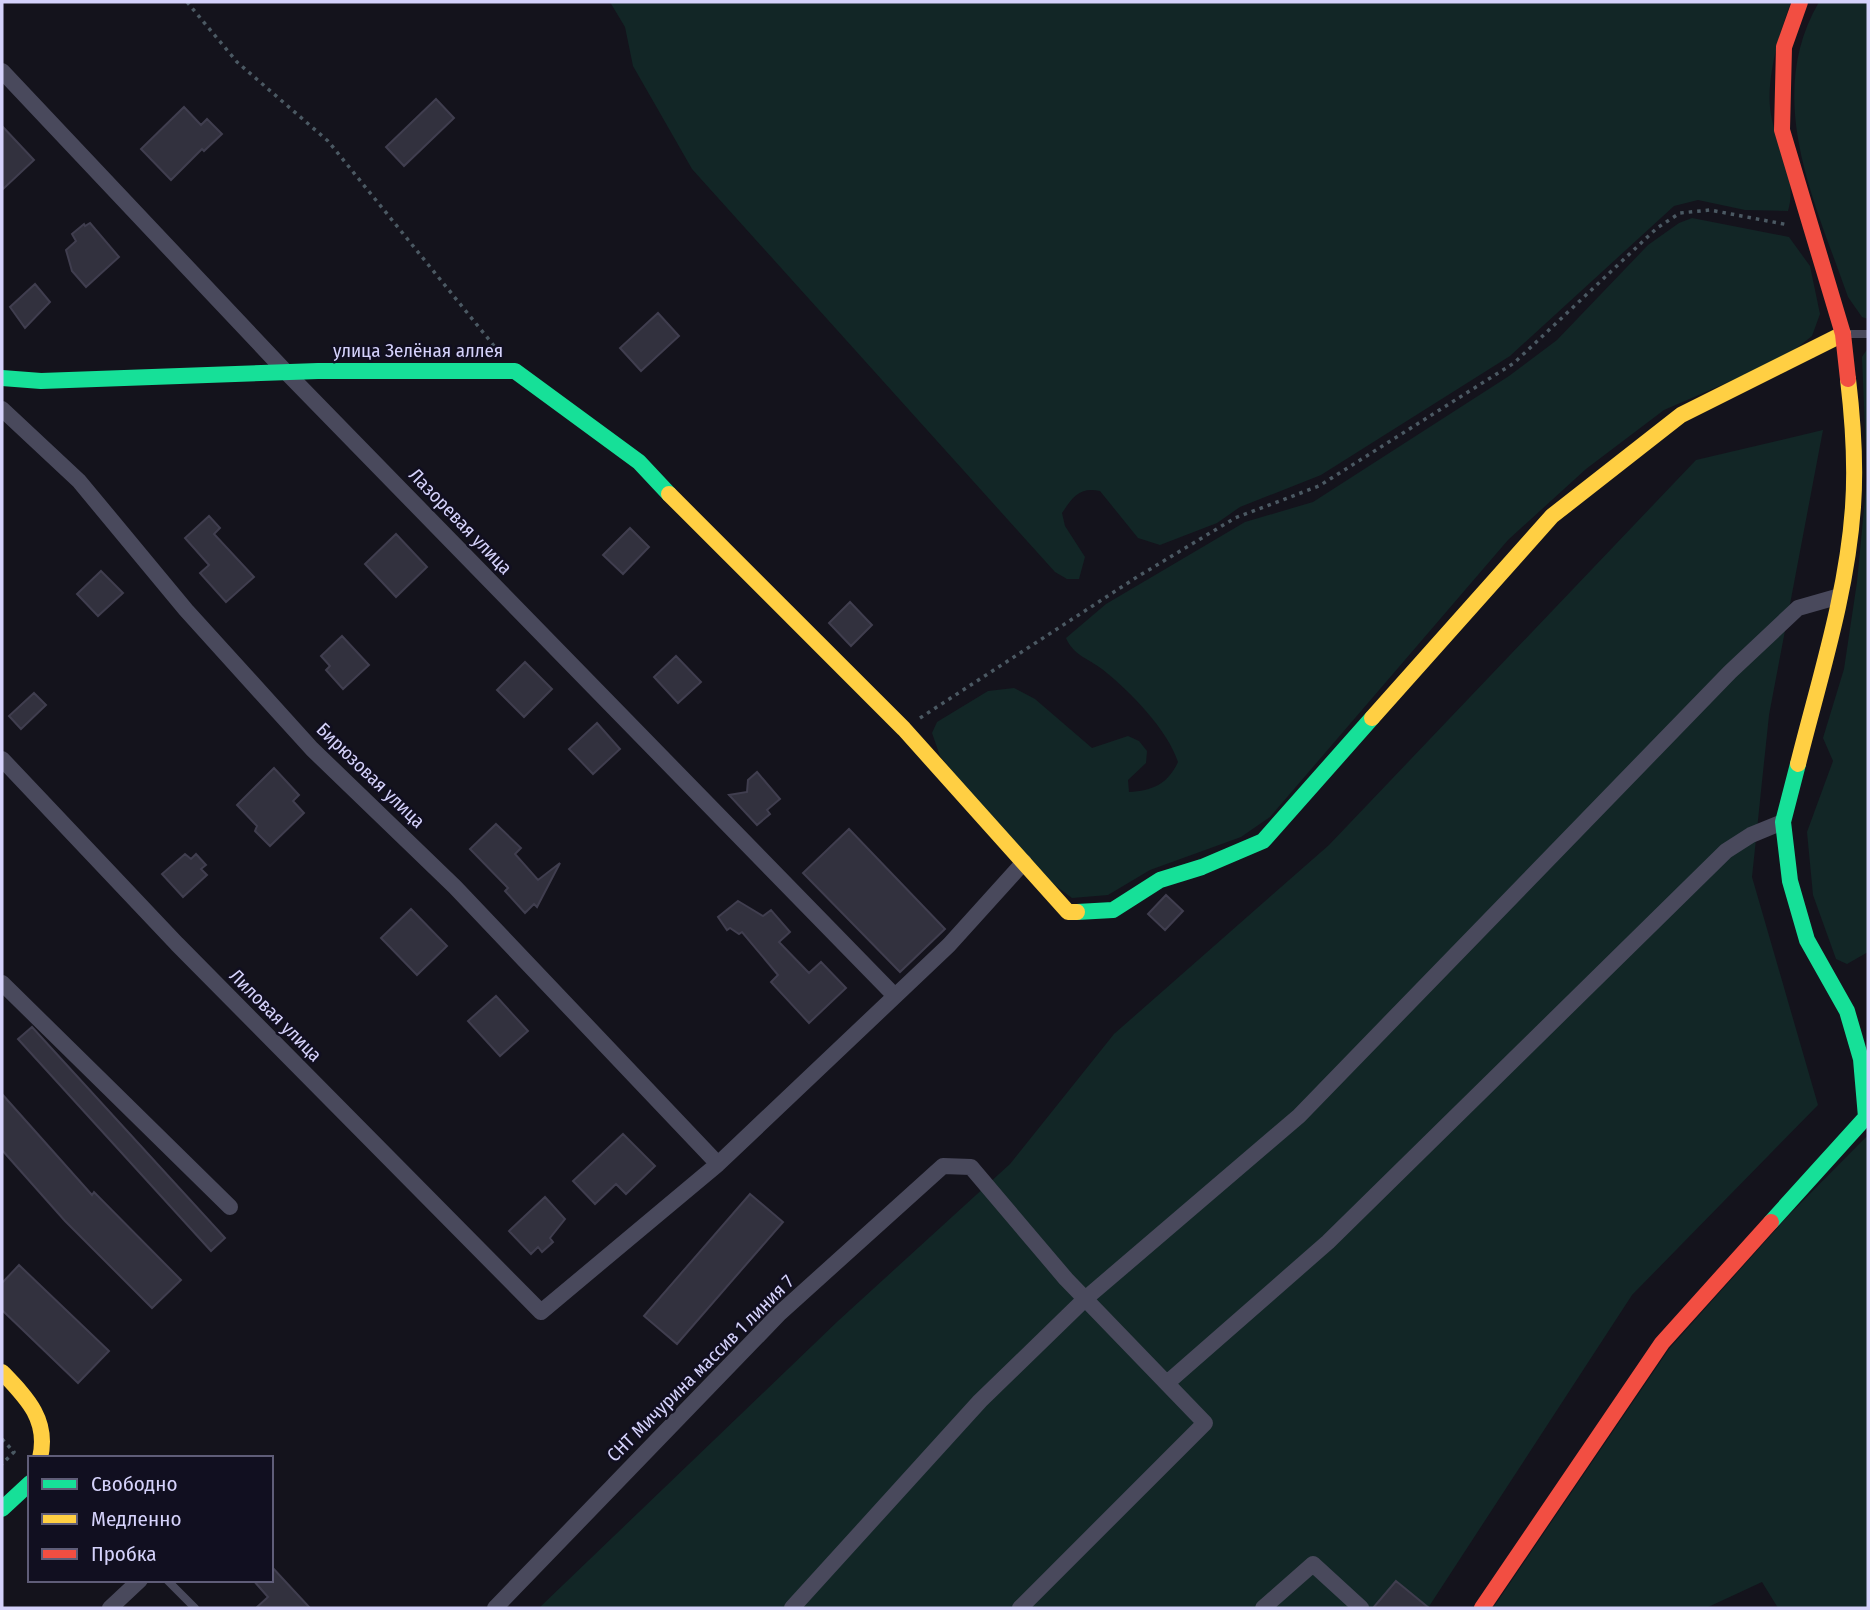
<svg xmlns="http://www.w3.org/2000/svg" width="1870" height="1610" viewBox="0 0 1870 1610" font-family="'Fira Sans Condensed',sans-serif">
<style>
.green{fill:#122626}
.building{fill:#32313e;stroke:#403e4f;stroke-width:2}
.lines{fill:none;stroke-linecap:round;stroke-linejoin:round}
.path{stroke:#4b5963;stroke-width:3.5;stroke-dasharray:3.5 5;stroke-linecap:butt}
.lane{stroke:#49495c;stroke-width:8}
.street{stroke:#49495c;stroke-width:16}
.fast{stroke:#16e098;stroke-width:16}
.slow{stroke:#ffcf43;stroke-width:16}
.jam{stroke:#f24e42;stroke-width:16}
.labels{text-anchor:middle;stroke-width:5;stroke-linejoin:round;paint-order:stroke}
.street-label{font-size:19px;fill:#d5d2fb;stroke:#110f20}
</style>
<rect width="100%" height="100%" fill="#14131c"/>
<path class="green" d="M610,2H1791C1780,32 1767,74 1770,107C1773,142 1799,175 1788,211L1745,210L1698,200L1674,206L1510,356L1321,475L1240,507L1217,523L1160,545L1138,538L1100,491C1079,487 1073,497 1062,513L1065,526L1085,557L1079,579H1067L1055,572L692,169L633,66L625,27Z
M1819,2H1868V319L1862,317L1848,297C1815,202 1763,98 1819,2Z
M1692,218L1789,237L1810,266L1820,314L1812,336L1784,358L1664,410L1586,469L1508,540L1270,817L1241,837L1150,870L1108,895L1072,898L1033,869L940,756L932,733L937,722L988,691L1014,688L1035,699L1092,748L1128,736L1139,741L1147,751L1146,763L1128,780L1129,792C1152,791 1168,784 1178,762C1168,730 1129,690 1102,669C1089,659 1073,655 1066,638L1106,604L1245,522L1313,502L1509,376L1557,340L1648,245L1679,223Z
M1868,348V952L1847,964L1836,959L1813,895L1807,832L1833,761L1823,738L1844,669L1857,582L1867,478L1862,357Z
M1823,430L1769,715L1752,877L1818,1105L1632,1295L1428,1608H539L838,1321L1010,1164L1114,1034L1329,845L1696,460Z
M1868,1135V1608H1778L1762,1582L1706,1608H1493L1669,1349L1788,1216Z"/>
<path class="building" d="M436,99L454,118L404,166L386,147Z
M184,107L201,125L207,119L222,134L204,151L202,149L171,180L141,149Z
M2,126L34,160L2,190Z
M90,223L119,257L86,287L72,271L66,250L76,241L72,234L84,224L85,226Z
M35,284L50,302L25,328L10,307Z
M658,313L679,336L641,371L620,348Z
M209,516L220,528L214,534L254,577L226,602L200,573L209,565L185,538Z
M630,528L649,547L623,574L603,555Z
M396,534L427,567L396,597L365,564Z
M101,571L123,593L98,616L77,594Z
M850,602L872,625L851,646L829,623Z
M342,636L369,665L343,689L326,670L330,666L321,656Z
M676,656L701,682L678,703L654,677Z
M525,662L552,689L524,717L497,690Z
M34,693L46,705L21,729L9,716Z
M597,723L620,749L593,774L569,749Z
M274,768L299,795L293,801L304,813L270,846L255,831L257,826L237,805Z
M757,772L780,799L767,810L770,814L757,825L729,795L747,792L748,780Z
M496,824L521,848L515,854L538,880L560,863L537,907L534,904L525,913L505,891L508,888L470,849Z
M849,829L945,929L900,972L803,873Z
M185,854L191,859L196,854L206,865L201,869L207,875L183,897L162,874Z
M1166,895L1183,911L1165,930L1148,914Z
M738,901L763,916L771,910L790,932L779,942L809,973L821,962L846,988L809,1023L771,982L778,975L742,932L739,934L730,928L727,930L718,917Z
M411,909L447,946L417,975L381,938Z
M496,996L528,1031L500,1056L468,1021Z
M32,1027L225,1238L211,1251L18,1039Z
M2,1094L92,1195L94,1192L181,1280L152,1308L65,1221L2,1150Z
M623,1134L655,1166L626,1194L616,1184L595,1204L573,1181Z
M750,1194L783,1222L677,1344L644,1316Z
M545,1197L565,1219L550,1238L553,1242L542,1252L538,1247L531,1254L509,1231Z
M19,1265L109,1351L78,1383L2,1310V1283Z
M271,1566L310,1608H256L268,1597L253,1580H271Z
M1396,1581L1429,1608H1373Z"/>
<g class="lines">
<path class="path" d="M187,2L237,62L328,141L499,352
M920,718L1137,577L1235,518L1319,486L1514,363L1657,228L1680,213L1710,210L1789,225
M2,1439L14,1452L2,1464"/>
<path class="lane" d="M1846,334H1868
M167,1580L195,1608"/>
<path class="street" d="M2,71L286,372L895,996
M2,409L79,481L186,610L312,749L455,887L718,1164
M2,759L177,944L541,1312L718,1164L949,945L1024,862
M2,983L230,1207
M1167,1383L1328,1242L1726,851L1751,835L1783,822
M110,1608L140,1580
M495,1608L780,1313L943,1166L971,1167L1066,1279L1205,1423L1020,1608
M792,1608L980,1401L1085,1299L1299,1116L1730,672L1798,608L1840,596
M1263,1608L1313,1564L1361,1608"/>
<path class="fast" d="M2,378L41,381L318,371H515L639,462L669,494
M1077,912L1113,910L1160,880L1202,867L1263,841L1372,718
M1771,1222L1866,1117L1861,1059L1847,1011L1807,940L1790,881L1783,822L1798,764
M2,1509L30,1483"/>
<path class="slow" d="M669,494L904,729L1068,912H1077
M1372,718L1552,516L1681,415L1843,334
M1798,764C1819,680 1847,594 1853,507C1856,465 1853,421 1848,379
M2,1372C27,1398 49,1420 40,1458"/>
<path class="jam" d="M1800,2L1784,47L1782,130L1843,334L1848,379
M1482,1608L1662,1343L1771,1222"/>
</g>
<g class="labels">
<g class="street-label">
<text x="418" y="357">улица Зелёная аллея</text>
<text transform="translate(461 521) rotate(46)" y="7">Лазоревая улица</text>
<text transform="translate(371 775) rotate(44)" y="7">Бирюзовая улица</text>
<text transform="translate(276 1015) rotate(45)" y="7">Лиловая улица</text>
<text transform="translate(700 1368) rotate(-45)" y="7">СНТ Мичурина массив 1 линия 7</text>
</g>
</g>
<rect width="1870" height="1610" fill="none" stroke="#d5d2fb" stroke-width="7"/>
<rect x="28" y="1456" width="245" height="126" fill="#110f20" stroke="#5f5d78" stroke-width="2"/>
<rect x="42" y="1479" width="35" height="10" fill="#16e098" stroke="#5f5d78" stroke-width="2"/>
<text x="91" y="1491" font-size="21" fill="#d5d2fb">Свободно</text>
<rect x="42" y="1514" width="35" height="10" fill="#ffcf43" stroke="#5f5d78" stroke-width="2"/>
<text x="91" y="1526" font-size="21" fill="#d5d2fb">Медленно</text>
<rect x="42" y="1549" width="35" height="10" fill="#f24e42" stroke="#5f5d78" stroke-width="2"/>
<text x="91" y="1561" font-size="21" fill="#d5d2fb">Пробка</text>
</svg>
